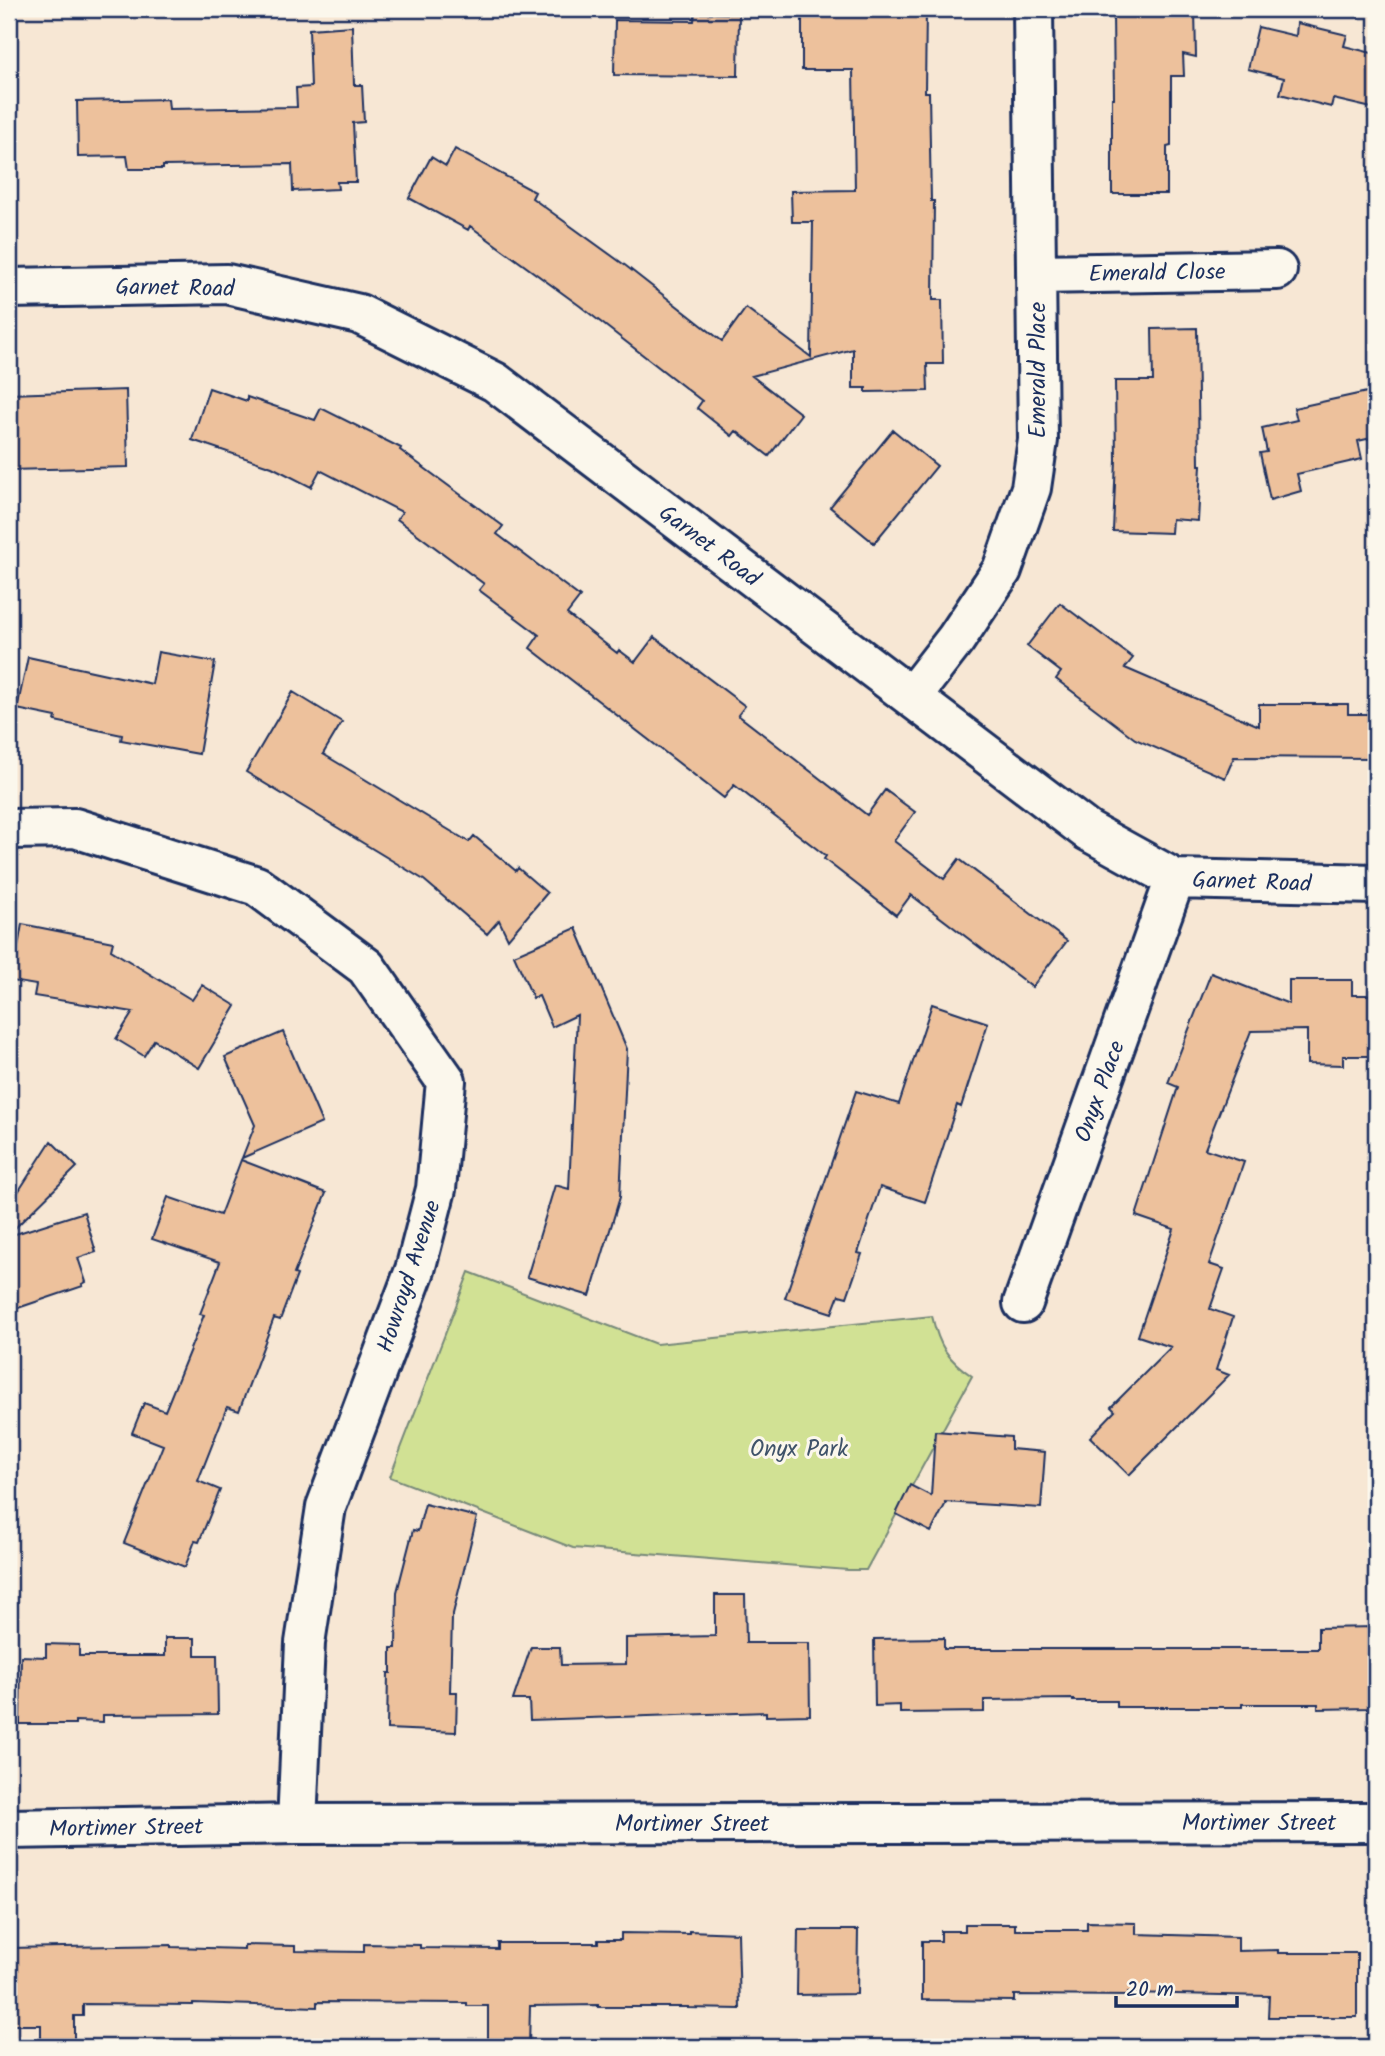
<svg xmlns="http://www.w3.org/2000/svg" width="1385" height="2056" viewBox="0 0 1385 2056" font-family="Kalam,sans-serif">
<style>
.green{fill:#d1e194;stroke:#768879;stroke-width:2}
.building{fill:#edc19c;stroke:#1b2f5e;stroke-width:2}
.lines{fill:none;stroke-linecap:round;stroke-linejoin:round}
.minor-casing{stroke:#1b2f5e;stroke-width:44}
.minor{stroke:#fbf7ec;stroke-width:38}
.labels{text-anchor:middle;stroke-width:6;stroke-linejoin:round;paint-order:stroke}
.street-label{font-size:23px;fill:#1b2f5e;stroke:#fbf7ec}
.park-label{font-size:23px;fill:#3f5369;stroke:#fbf7ec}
</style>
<rect width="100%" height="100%" fill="#f7e7d4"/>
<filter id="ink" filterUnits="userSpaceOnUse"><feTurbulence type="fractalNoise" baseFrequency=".0143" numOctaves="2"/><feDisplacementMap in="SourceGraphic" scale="14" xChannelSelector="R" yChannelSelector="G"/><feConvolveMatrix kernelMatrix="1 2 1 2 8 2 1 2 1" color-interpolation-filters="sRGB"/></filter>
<g filter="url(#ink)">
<path class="green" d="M469,1272L656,1344L932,1316C939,1346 947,1359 972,1376L866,1570H848L573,1548L390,1477Z"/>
<path class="building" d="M802,9H926L925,92H929L931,201H934L933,300H942L943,364H927L928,391L866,392V388H853V349L752,376L801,414L769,456L736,431L732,436L697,408L702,401L580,306L470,226L468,230L409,198L431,157L446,166L455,149L535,192L532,198L626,266L722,341L746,308L811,357L813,222H792L791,191L855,190L853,70H802Z
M1139,9H1195L1196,57L1183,54L1184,76H1171V146L1167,147V194H1112V98H1114L1113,13H1139Z
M695,13L739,14L738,76L614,75L615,20L694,21Z
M1297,23L1347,35L1344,46L1376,54V109L1333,99L1331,107L1280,94L1284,78L1248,69L1258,27L1296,36Z
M352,26L354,85H362L364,122L353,123L356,182H337L338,189L293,191L292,164L163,166V169H129L127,156L78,157L77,101L168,99L169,109L297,107L296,88L311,87L309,29Z
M1197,328L1199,465H1201L1198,521L1172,519L1171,533L1113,531L1116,460L1115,381H1153L1152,329Z
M209,388L247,401V397L315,420L321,408L401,448L400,450L503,526L497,534L580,597L567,614L617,653L619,650L635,662L654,637L745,706L738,715L867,815L885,790L915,812L894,841L944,879L959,859L1067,941L1032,987L911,895L896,915L824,859L826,856L734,785L724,798L530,648L539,635L479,590L484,584L397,519L402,512L320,470L311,487L272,467L192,440Z
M126,390L128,467L9,470V394Z
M1367,392L1376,437L1358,441L1362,459L1297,474L1301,491L1270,500L1260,453L1267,452L1262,428L1297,420L1294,408Z
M893,430L937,466L874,543L830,507Z
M1060,603L1133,658L1125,668L1259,726V704H1348V714H1376V758L1234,757L1225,778L1135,739L1056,679L1061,672L1027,646Z
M158,652L215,662L199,754L121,740L122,735L55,721L56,717L17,709L28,657L152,684Z
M293,692L342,722L323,754L469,842L474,836L516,871L518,868L547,893L508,939L499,920L487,934L424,880L246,772Z
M22,924L113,942L111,950L192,1000L202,985L236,1006L199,1068L154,1040L144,1056L116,1039L133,1012L34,996L36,985L12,981Z
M576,928L627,1049L620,1197L590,1296L527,1277L555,1185L569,1189L577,1015L552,1027L539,996L533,998L514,955Z
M1211,973L1289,1004V980H1352V995H1376V1056H1343V1065L1307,1064V1030L1251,1031L1205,1149L1244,1162L1209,1264L1224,1269L1210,1309L1233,1317L1216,1370L1229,1375L1129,1475L1090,1437L1115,1411L1111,1407L1171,1347L1138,1336L1174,1229L1136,1216L1178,1087L1168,1083Z
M932,1004L988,1023L961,1107L957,1105L925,1202L880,1187L858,1253L862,1254L847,1297L839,1295L832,1313L785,1298L856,1091L899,1104Z
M283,1032L322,1123L242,1158L255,1125L225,1057Z
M51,1141L77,1167L9,1234V1206Z
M241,1160L326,1193L294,1274L297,1275L280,1320L274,1318L239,1411L227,1407L198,1481L220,1490L199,1542L195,1541L185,1567L124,1543L163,1445L132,1433L144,1403L165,1411L204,1315L200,1314L220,1262L152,1239L168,1197L220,1215Z
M84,1212L96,1252L78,1258L86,1282L82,1284L83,1286L9,1311V1236Z
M935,1431L1011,1437V1449L1045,1452L1041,1508L944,1502L946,1503L931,1532L896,1514L910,1485L931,1496Z
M425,1504L477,1517L452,1618L450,1692H457L456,1732L387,1729L388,1673H391V1648H396L397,1592L413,1530L418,1531Z
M715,1595H745L746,1643H809L810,1715L766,1716V1712L530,1720L529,1700H513L531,1647H560L561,1665L626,1664V1638L715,1636Z
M1376,1627V1694H1369V1708L1318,1709V1704H1242V1707H1117V1701H1073V1699L984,1700V1712L900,1713V1705L875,1706L874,1639L944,1638V1649H1318V1628Z
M165,1638H195V1655H217L218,1714L103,1715V1722L75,1721V1724H20L21,1656L46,1657V1644L79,1645V1656H165Z
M1087,1922L1136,1923V1934L1238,1937V1951L1278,1950V1953H1357V2017H1268L1269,1996L1129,1993L1132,1996L1014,1995V2001L922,2000V1941H941V1931H965V1924H1015V1930H1087Z
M798,1930H858L857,1994L797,1995Z
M689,1931L738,1933L740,2009L688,2008V2007H598V2005L530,2006L529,2047H488V2006H467V2003L317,2002V2007L193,2003V2005L83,2004V2016H74V2047H41V2025H9V1948L171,1945V1947L244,1949V1945L295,1946V1951L364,1952V1944L420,1945V1948L498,1949V1943H598V1940H621V1933L689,1934Z"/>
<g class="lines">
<g class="minor-casing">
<path id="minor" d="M1036,274L1277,270
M9,288L227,284L359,314L495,382L1088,831L1175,879L1376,884
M911,697L956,639L1002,570L1031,488L1038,440L1033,9
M9,829L75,828L257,886L366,967L446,1081L436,1189L415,1270L326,1507L305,1643L297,1824
M1023,1303L1175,879
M9,1829L297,1824L1376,1822"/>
</g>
<use href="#minor" class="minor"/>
</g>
</g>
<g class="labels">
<g class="street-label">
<text transform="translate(1157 272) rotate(-1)" y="8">Emerald Close</text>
<text transform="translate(175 287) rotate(1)" y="8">Garnet Road</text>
<text transform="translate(1037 370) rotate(-90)" y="8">Emerald Place</text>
<text transform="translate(710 545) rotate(37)" y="8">Garnet Road</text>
<text transform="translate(1252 881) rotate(2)" y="8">Garnet Road</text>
<text transform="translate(1099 1091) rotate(-70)" y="8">Onyx Place</text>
<text transform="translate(408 1276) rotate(-72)" y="8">Howroyd Avenue</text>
<text x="1259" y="1830">Mortimer Street</text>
<text x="692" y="1831">Mortimer Street</text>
<text transform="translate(126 1827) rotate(-1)" y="8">Mortimer Street</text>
</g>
<g class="park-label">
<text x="799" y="1456">Onyx Park</text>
</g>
</g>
<rect width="1385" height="2056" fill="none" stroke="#fbf7ec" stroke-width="35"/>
<rect x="18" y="18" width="1350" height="2021" fill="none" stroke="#1b2f5e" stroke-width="2.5" filter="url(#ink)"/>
<path d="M1116 1996v10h121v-10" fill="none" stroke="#1b2f5e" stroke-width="3.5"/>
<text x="1126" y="1996" font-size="21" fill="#1b2f5e" stroke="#fbf7ec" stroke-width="5" paint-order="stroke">20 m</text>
</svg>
